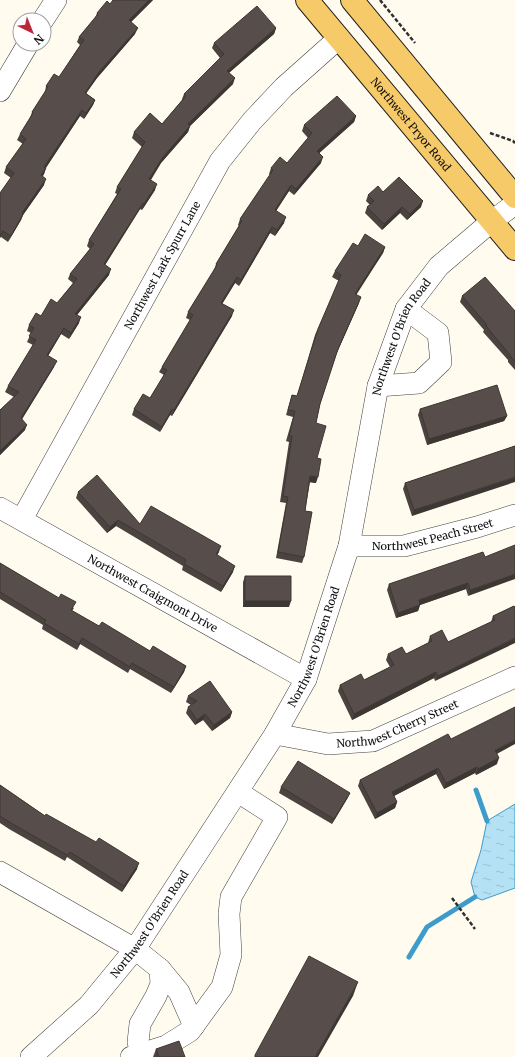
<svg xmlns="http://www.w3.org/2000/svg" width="515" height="1057" viewBox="0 0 515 1057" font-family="Merriweather,serif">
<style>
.water{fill:url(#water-ripples);stroke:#3d9ccb}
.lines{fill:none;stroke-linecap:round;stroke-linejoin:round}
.stream{stroke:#3d9ccb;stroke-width:5}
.minor-casing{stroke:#414141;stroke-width:22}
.major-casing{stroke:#1f1f1f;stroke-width:24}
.path{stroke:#303030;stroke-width:2.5;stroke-dasharray:4 2;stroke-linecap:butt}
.minor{stroke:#fff;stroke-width:21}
.major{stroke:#f6ca68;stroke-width:22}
.wall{fill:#4b4340}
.shaded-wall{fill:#3d3734}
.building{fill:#574e4b;stroke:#3d3734}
.labels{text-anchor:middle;stroke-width:4;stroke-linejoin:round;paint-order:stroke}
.street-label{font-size:11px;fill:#0e0e0e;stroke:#fff}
</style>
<defs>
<pattern id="water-ripples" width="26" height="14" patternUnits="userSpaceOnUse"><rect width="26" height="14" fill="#b5e1f5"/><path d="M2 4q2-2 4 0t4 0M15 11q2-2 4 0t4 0" fill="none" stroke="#9ac0d1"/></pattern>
</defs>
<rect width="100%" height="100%" fill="#fffbef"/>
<path class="water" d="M515,804V888L482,900L475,897L471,882L481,850L487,821Z"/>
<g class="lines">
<path class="stream" d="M476,790L487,821
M409,957L427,927L475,897"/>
<g class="minor-casing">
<g id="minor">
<path d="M43,20L56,0"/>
<path d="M0,91L28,44"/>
<path d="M378,386L419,383L441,362L438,333L406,309"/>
<path id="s1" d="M0,508L306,679"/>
<path id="s2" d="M22,519L220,161L252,121L284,87L339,38"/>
<path id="s3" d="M349,546H404L477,527L515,515"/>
<path id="s4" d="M275,734L328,744L373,741L515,677"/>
<path d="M0,872L135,949L160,969L179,992L194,1026"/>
<path d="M142,1055L138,1042L140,1024L156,996L161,984L160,969"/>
<path id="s5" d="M31,1057L89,1005L135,949L275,734L306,679L349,546L378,386L406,309L439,266L492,221L515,204"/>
<path d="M131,1057L166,1046L190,1031L222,987L231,955L229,914L231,897L277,817L238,792"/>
</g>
</g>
<g class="major-casing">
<g id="major">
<path id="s6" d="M307,0L515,249"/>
<path d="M352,0L515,197"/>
</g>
</g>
<path class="path" d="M380,0L415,43
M490,133L513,141L515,143
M452,898L475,929"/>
<use href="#minor" class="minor"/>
<use href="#major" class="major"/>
</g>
<path class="wall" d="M153,0L131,22L135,34L97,78L86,93L95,100L93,105L84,119L80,116L46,168L44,174L43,176L44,185L23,215L21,220L8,242L1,237L0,238V193L11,178L4,173L6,167L23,144L17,140L20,134L30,118L32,112L45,92L46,86L59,77L80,45L77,42L79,37L95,18L97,13L110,4Z
M276,28L274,34L229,73L233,84L190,126L188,132L161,163L151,180L155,190L142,210L140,209L105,265L109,275L77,315L79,323L69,339L61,334L48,356L54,367L22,419L25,430L0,455V410L14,397L5,392L8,386L33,345L27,342L31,333L27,331L29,325L41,316L57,303L73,283L68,279L70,274L90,249L87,246L89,240L117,194L115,193L117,187L142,147L132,138L134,132L162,124L182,100V99L184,94L220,58L212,48L214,43Z
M356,116L354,122L319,153L321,163L294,195L289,191L276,210L284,223L275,236L270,233L239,286L235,283L222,304L232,316L172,416L170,415L160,432L132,415L134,409L150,398L164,375L159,372L162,367L190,320L186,318L188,312L214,271V270L216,264L239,226L238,225L240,219L270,175L269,174L271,168L287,163L308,138L302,131L304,125Z
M383,192L421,207L407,220L400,213L382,230L365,213L367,207L370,205L366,201L368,195Z
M358,246L385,247L383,253L356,294L359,303L337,352L320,404L316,423L317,458L316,483L310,482L305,511L304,557L302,563L276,558L286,503L280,502L289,442L286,441L293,417L286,415L292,395L297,396L315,335L339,281L332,277L335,271Z
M462,296L515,311V370L508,362V360L483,332L484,330L460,302Z
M420,409L507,416L504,421L427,445L418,415Z
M515,446L412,516L403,489L405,483Z
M78,492L140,524L219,552L217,555L233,572L221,592L182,570L183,566L116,526L107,533L76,498Z
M485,557L468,596L466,589L420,605L418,611L396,618L387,590L389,584Z
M0,563L74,608L72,611L99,626L150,651L186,666L184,672L171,693L130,669L128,673L80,644L77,650L42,629L43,625L0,599Z
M245,576L289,607H243V582Z
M514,606L435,681L434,678L352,720L338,691L340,685L364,680L390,667L386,660L388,654H406L428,643L430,636L448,642L491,622L493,616Z
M188,696L232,712L230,718L212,731L203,720L195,725L186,713L188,707L191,705L186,702Z
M451,739L497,754V764L476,775L475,773L444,789L436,774L394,796L397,802L395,808L375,819L358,786L360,780Z
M0,785L45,816L137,869L122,892L67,857L65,861L9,829L0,823Z
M281,787L350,793L347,799L332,824L279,793Z
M156,1049L185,1057H153Z"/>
<path class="shaded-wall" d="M149,0H153L127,26L129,20Z
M138,28L135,34L97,78L83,98L85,93L99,72Z
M276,28L274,34L225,76L227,71Z
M235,78L233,84L190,126L188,132L161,163L147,185L149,179L163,157L188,124Z
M95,100L93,105L84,119L86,113Z
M82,110L80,116L42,173L44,167Z
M356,116L354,122L315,157L317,151Z
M323,157L321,163L294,195L296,189Z
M46,168L44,174L39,181L41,175Z
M46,179L44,185L23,215L21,220L8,242L11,236L22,213Z
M157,184L155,190L142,210L144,204Z
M291,185L289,191L273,216L275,210Z
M423,201L421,207L407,220L410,214Z
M143,203L140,209L102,270L104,264Z
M402,207L400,213L382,230L384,224Z
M286,217L284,223L275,236L277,230Z
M272,227L270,233L239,286L241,280Z
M385,247L383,253L353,300L355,294Z
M111,269L109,275L73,320L75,314Z
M237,277L235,283L219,309L221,303Z
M361,297L359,303L336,355L338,349Z
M234,310L232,316L172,416L174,410Z
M81,317L79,323L69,339L71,333Z
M64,328L61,334L45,361L47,355Z
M57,361L54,367L19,424L21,418Z
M172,409L170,415L160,432L162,427Z
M507,416L504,421L427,445L429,439Z
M27,425L25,430L0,455V451Z
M310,476L318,477L316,483L308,482Z
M515,477V482L412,516L414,510Z
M118,520L116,526L107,533L110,527Z
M221,546L219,552L214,560L216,554Z
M235,566L233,572L221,592L223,586Z
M515,574V579L468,596L470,590Z
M468,583L466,589L417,606L419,600Z
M245,601H291L289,607H243Z
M420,605L418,611L396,618L398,613Z
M82,638L80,644L77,650L79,644Z
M515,638V643L435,681L438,676Z
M186,666L184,672L171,693L174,687Z
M436,672L434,678L352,720L354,714Z
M232,712L230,718L212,731L214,725Z
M205,714L203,720L195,725L197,720Z
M515,740V744L493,756L495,750Z
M499,758L497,764L476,775L478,769Z
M477,767L475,773L444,789L446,783Z
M438,768L436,774L390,798L392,792Z
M350,793L347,799L332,824L334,819Z
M397,802L395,808L375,819L377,813Z
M139,863L137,869L122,892L124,886Z
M358,982L353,996L318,1057H315Z"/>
<path class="building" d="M113,0H149L129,20L138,28L99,72L85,93L95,100L86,113L82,110L44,167L46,168L41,175L46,179L22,213L23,214L11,236L3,231L0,236V193L14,173L6,167L26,139L20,134L33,113L32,112L48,87L46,86L54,74L59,77L84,40L79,37L98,14L97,13L107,1L110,4Z
M257,6L276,28L227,71L235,78L188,124L190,126L163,157L149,179L157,184L144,204L143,203L104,264L111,269L75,314L81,317L71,333L64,328L47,355L57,361L21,418L27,425L0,451V410L19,392L8,386L36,340L29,336L34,328L29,325L36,313L41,316L51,299L57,303L77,279L70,274L94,244L89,240L121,189L117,187L145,142L134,132L150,113L162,124L186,96L184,94L224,54L214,43Z
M337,96L356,116L317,151L323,157L296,189L291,185L275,210L286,217L277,230L272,227L241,280L237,277L221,303L234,310L174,410L172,409L162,427L134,409L143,394L150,398L167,370L162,367L193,315L188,312L217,265L216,264L242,221L240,219L273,170L271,168L280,157L287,163L312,133L304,125Z
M399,177L423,201L410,214L402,207L384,224L367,207L374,201L368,195L378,186L383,192Z
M365,234L385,247L355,294L361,297L338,349L320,404L316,423L326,426L317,458L321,459L318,477L310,476L305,511L312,512L304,557L278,552L288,497L283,496L292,436H289L295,411L288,410L292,395L297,396L318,329L341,275L335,271L353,243L358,246Z
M485,277L515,311V362L510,356V355L486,326L487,325L462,296Z
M497,385L507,416L429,439L420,409Z
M515,446V477L414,510L405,483Z
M97,475L140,524L151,506L221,546L216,554L235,566L223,586L184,564L186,560L118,520L110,527L78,492Z
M515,545V574L470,590L468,583L419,600L420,605L398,613L389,584L483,552L485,557Z
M0,563L59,598L61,594L76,602L71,610L99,626L102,622L150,651L153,646L186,666L174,687L132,663L130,667L82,638L79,644L44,623L46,620L0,592Z
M245,576H291V601H245Z
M514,606L515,607V638L438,676L436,672L354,714L340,685L361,674L364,680L394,665L388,654L402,647L406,654L432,641L430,636L442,630L448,642L495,620L493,616Z
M210,681L232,712L214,725L205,714L197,720L188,707L197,701L188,696Z
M515,707V740L495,750L499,758L478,769L477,767L446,783L438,768L392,792L397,802L377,813L360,780L448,734L451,739Z
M298,761L350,793L334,819L281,787Z
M0,785L45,816L46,814L96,842L99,838L139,863L124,886L70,852L67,855L11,823L0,816Z
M309,956L358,982L315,1057H255V1055Z
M179,1041L185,1057H159L156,1049Z"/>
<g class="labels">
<g class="street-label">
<text dy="4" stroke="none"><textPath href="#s6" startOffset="162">Northwest Pryor Road</textPath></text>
<text dy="4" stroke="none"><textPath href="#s2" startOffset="290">Northwest Lark Spurr Lane</textPath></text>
<text dy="4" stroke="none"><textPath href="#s5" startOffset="827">Northwest O'Brien Road</textPath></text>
<text dy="4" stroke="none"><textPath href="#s3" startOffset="85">Northwest Peach Street</textPath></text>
<text dy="4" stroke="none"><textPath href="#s1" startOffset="175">Northwest Craigmont Drive</textPath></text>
<text dy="4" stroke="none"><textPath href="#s5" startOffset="503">Northwest O'Brien Road</textPath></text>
<text dy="4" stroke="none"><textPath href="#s4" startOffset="127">Northwest Cherry Street</textPath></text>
<text dy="4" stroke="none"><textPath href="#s5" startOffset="179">Northwest O'Brien Road</textPath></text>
</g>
</g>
<g transform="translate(32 32) rotate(137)"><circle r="19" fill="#ffffff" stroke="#9f9f9f"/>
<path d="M0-3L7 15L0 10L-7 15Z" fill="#bc2839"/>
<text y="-6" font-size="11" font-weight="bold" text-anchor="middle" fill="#0e0e0e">N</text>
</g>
</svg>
